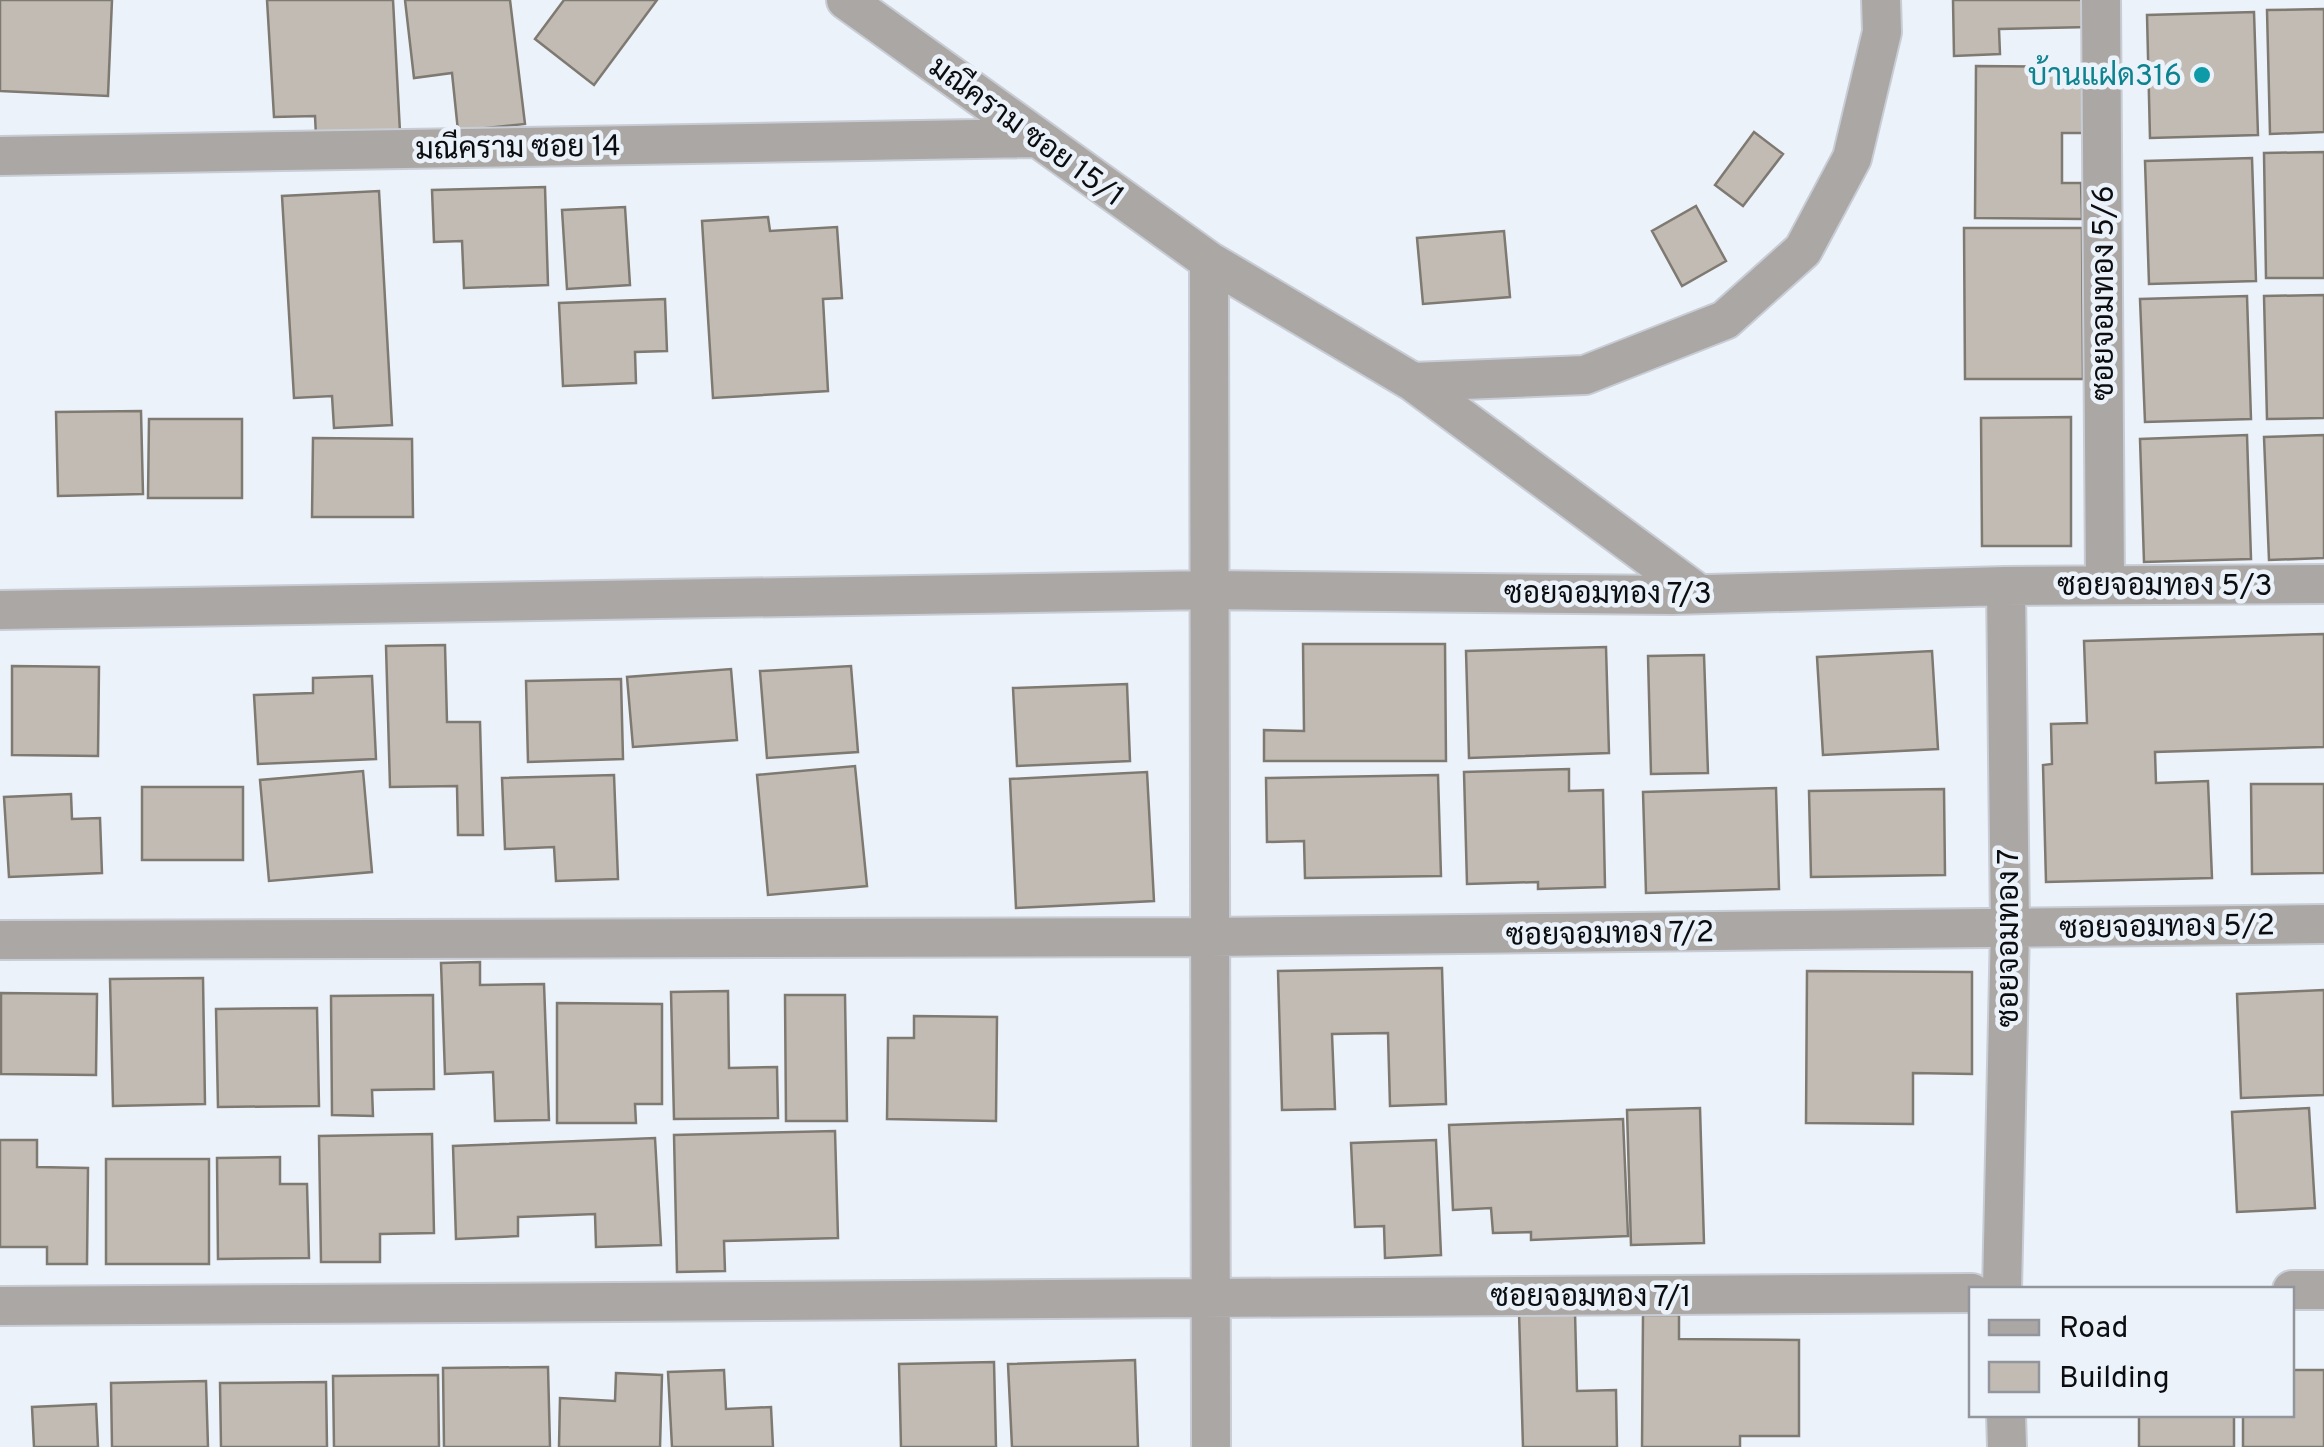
<svg xmlns="http://www.w3.org/2000/svg" width="2324" height="1447" viewBox="0 0 2324 1447" font-family="Overpass,Sarabun,sans-serif">
<style>
.building{fill:#c1bbb3;stroke:#7e7971;stroke-width:2.5}
.lines{fill:none;stroke-linecap:round;stroke-linejoin:round}
.street-casing{stroke:#c8cdd5;stroke-width:42}
.street{stroke:#aaa7a4;stroke-width:38}
.culture-dot{fill:#0f9aa8;stroke:#ecf2fa;stroke-width:4}
.labels{text-anchor:middle;stroke-width:9;stroke-linejoin:round;paint-order:stroke}
.culture-label{font-size:30px;fill:#0d838f;stroke:#ecf2fa;text-anchor:end}
.street-label{font-size:30px;fill:#0b0d10;stroke:#ecf2fa}
</style>
<rect width="100%" height="100%" fill="#ecf2fa"/>
<path class="building" d="M0,0H112L108,96L0,91Z
M267,0H393L400,132L316,136L315,116L274,117Z
M405,0H510L525,124L458,131L452,73L414,78Z
M564,0H657L594,85L535,39Z
M1953,0H2088L2089,27L1999,29L2000,54L1954,56Z
M2324,9V132L2270,134L2267,10Z
M2254,12L2258,135L2150,138L2147,15Z
M1976,66L2088,67V133H2062V183H2081L2082,219L1975,218Z
M1754,132L1783,154L1743,206L1715,185Z
M2324,152V278H2266L2264,153Z
M2252,158L2256,281L2149,284L2145,161Z
M545,187L548,285L464,288L462,241L434,242L432,190Z
M379,191L392,425L334,428L332,396L294,398L282,196Z
M1696,206L1726,261L1682,286L1652,231Z
M625,207L630,285L567,289L562,210Z
M768,217L770,231L837,227L842,298L823,299L828,391L713,398L702,221Z
M1964,228H2082L2083,379H1965Z
M1504,231L1510,297L1423,304L1417,238Z
M2324,295V418L2267,419L2264,296Z
M2247,296L2251,419L2145,422L2140,299Z
M665,299L667,351L635,352L636,383L563,386L559,303Z
M141,411L143,494L58,496L56,412Z
M2071,417V546H1982L1981,418Z
M149,419H242V498H148Z
M2247,435L2251,559L2144,562L2140,439Z
M2324,435V558L2269,560L2264,437Z
M313,438L412,439L413,517H312Z
M2324,634V747L2155,752L2156,783L2208,781L2212,878L2046,882L2043,765L2052,764L2051,724L2087,723L2084,641Z
M1303,644H1445L1446,761H1264V730L1304,731Z
M445,645L447,722H480L483,835H458L457,786L390,787L386,646Z
M1606,647L1609,753L1469,758L1466,651Z
M1932,651L1938,749L1823,755L1817,657Z
M1704,655L1708,773L1651,774L1648,656Z
M12,666L99,667L98,756L12,755Z
M851,666L858,752L767,758L760,671Z
M731,669L737,740L633,747L627,677Z
M372,676L376,759L258,764L254,695L313,693V678Z
M621,679L623,759L528,762L526,681Z
M1127,684L1130,761L1017,766L1013,688Z
M855,766L867,886L768,895L757,775Z
M1569,769V791L1603,790L1605,887L1538,889V882L1467,884L1464,772Z
M363,771L372,872L269,881L260,780Z
M1147,772L1154,901L1016,908L1010,779Z
M614,775L618,879L556,881L554,847L505,849L502,778Z
M1438,775L1441,876L1305,878L1304,841L1267,842L1266,778Z
M2251,784H2324V873L2252,874Z
M142,787H243V860H142Z
M1776,788L1779,889L1646,893L1643,792Z
M1944,789L1945,875L1811,877L1809,791Z
M71,794L72,819L100,818L102,873L9,877L4,797Z
M480,962V985L544,984L549,1120L495,1121L493,1072L445,1074L441,963Z
M1442,968L1446,1104L1390,1106L1388,1033L1332,1034L1335,1109L1282,1110L1278,971Z
M1807,971L1972,972V1074L1913,1073V1124L1806,1123Z
M203,978L205,1104L113,1106L110,979Z
M2324,990V1095L2241,1098L2237,994Z
M728,991L729,1068L777,1067L778,1118L674,1119L671,992Z
M1,993L97,994L96,1075L1,1074Z
M433,995L434,1089L372,1090L373,1116L332,1115L331,996Z
M785,995H845L847,1121H786Z
M557,1003L662,1004V1104H635L636,1123H557Z
M317,1008L319,1106L218,1107L216,1009Z
M914,1016L997,1017L996,1121L887,1119L888,1038H914Z
M1700,1108L1704,1243L1631,1245L1627,1110Z
M2309,1108L2315,1208L2237,1212L2232,1112Z
M1623,1119L1628,1236L1531,1240V1232L1493,1233L1491,1208L1453,1210L1449,1125Z
M835,1131L838,1238L724,1241L725,1271L677,1272L674,1135Z
M432,1134L434,1233L380,1234V1262H321L319,1136Z
M655,1138L661,1245L596,1247L595,1214L518,1217V1236L456,1239L453,1146Z
M0,1140H37V1167L88,1168L87,1264H47V1247H0Z
M1436,1140L1441,1255L1385,1258L1384,1226L1355,1227L1351,1143Z
M280,1157V1184H307L309,1258L218,1259L217,1158Z
M106,1159H209V1264H106Z
M1519,1312H1575L1577,1391L1616,1390L1617,1447H1523Z
M1643,1315H1679V1339L1799,1340V1436H1740V1447H1642Z
M1135,1360L1138,1447H1012L1008,1364Z
M994,1362L996,1447H901L899,1364Z
M548,1367L550,1447H444L443,1368Z
M724,1370L726,1409L771,1407L773,1447H672L668,1372Z
M2292,1370H2324V1447H2243V1414H2292Z
M616,1373L662,1375L660,1447H559L560,1398L615,1401Z
M438,1375L439,1447H334L333,1376Z
M206,1381L208,1447H112L111,1383Z
M326,1382L327,1447H221L220,1383Z
M96,1404L98,1447H34L32,1407Z
M2139,1414H2234V1447H2139Z"/>
<g class="lines">
<g class="street-casing">
<path id="street" d="M846,0L1209,261L1413,382L1585,375L1725,320L1803,250L1852,158L1882,32L1881,0
M2101,0L2105,585
M0,156L1037,138
M1209,261L1211,1447
M1413,382L1699,594
M0,610L1210,590L1672,595L2006,586L2324,584
M0,940L1210,937L2324,924
M2002,1290L2010,928L2006,586
M2292,1290H2324
M0,1306L1972,1293
M2006,1414L2007,1447"/>
</g>
<use href="#street" class="street"/>
</g>
<circle class="culture-dot" cx="2202" cy="75" r="10"/>
<g class="labels">
<g class="culture-label">
<text x="2182" y="85">บ้านแฝด316</text>
</g>
<g class="street-label">
<text transform="translate(1027 131) rotate(36)" y="10">มณีคราม ซอย 15/1</text>
<text transform="translate(518 147) rotate(-1)" y="10">มณีคราม ซอย 14</text>
<text transform="translate(2103 293) rotate(-90)" y="10">ซอยจอมทอง 5/6</text>
<text x="2165" y="595">ซอยจอมทอง 5/3</text>
<text x="1608" y="603">ซอยจอมทอง 7/3</text>
<text transform="translate(2167 926) rotate(-1)" y="10">ซอยจอมทอง 5/2</text>
<text transform="translate(1610 933) rotate(-1)" y="10">ซอยจอมทอง 7/2</text>
<text transform="translate(2008 938) rotate(-90)" y="10">ซอยจอมทอง 7</text>
<text x="1591" y="1306">ซอยจอมทอง 7/1</text>
</g>
</g>
<rect x="1969" y="1287" width="325" height="130" fill="#ecf2fa" stroke="#92969c" stroke-width="2.5"/>
<rect x="1989" y="1320" width="50" height="15" fill="#aaa7a4" stroke="#92969c" stroke-width="2.5"/>
<text x="2059" y="1337" font-size="30" fill="#0b0d10">Road</text>
<rect x="1989" y="1362" width="50" height="30" fill="#c1bbb3" stroke="#92969c" stroke-width="2.5"/>
<text x="2059" y="1387" font-size="30" fill="#0b0d10">Building</text>
</svg>
